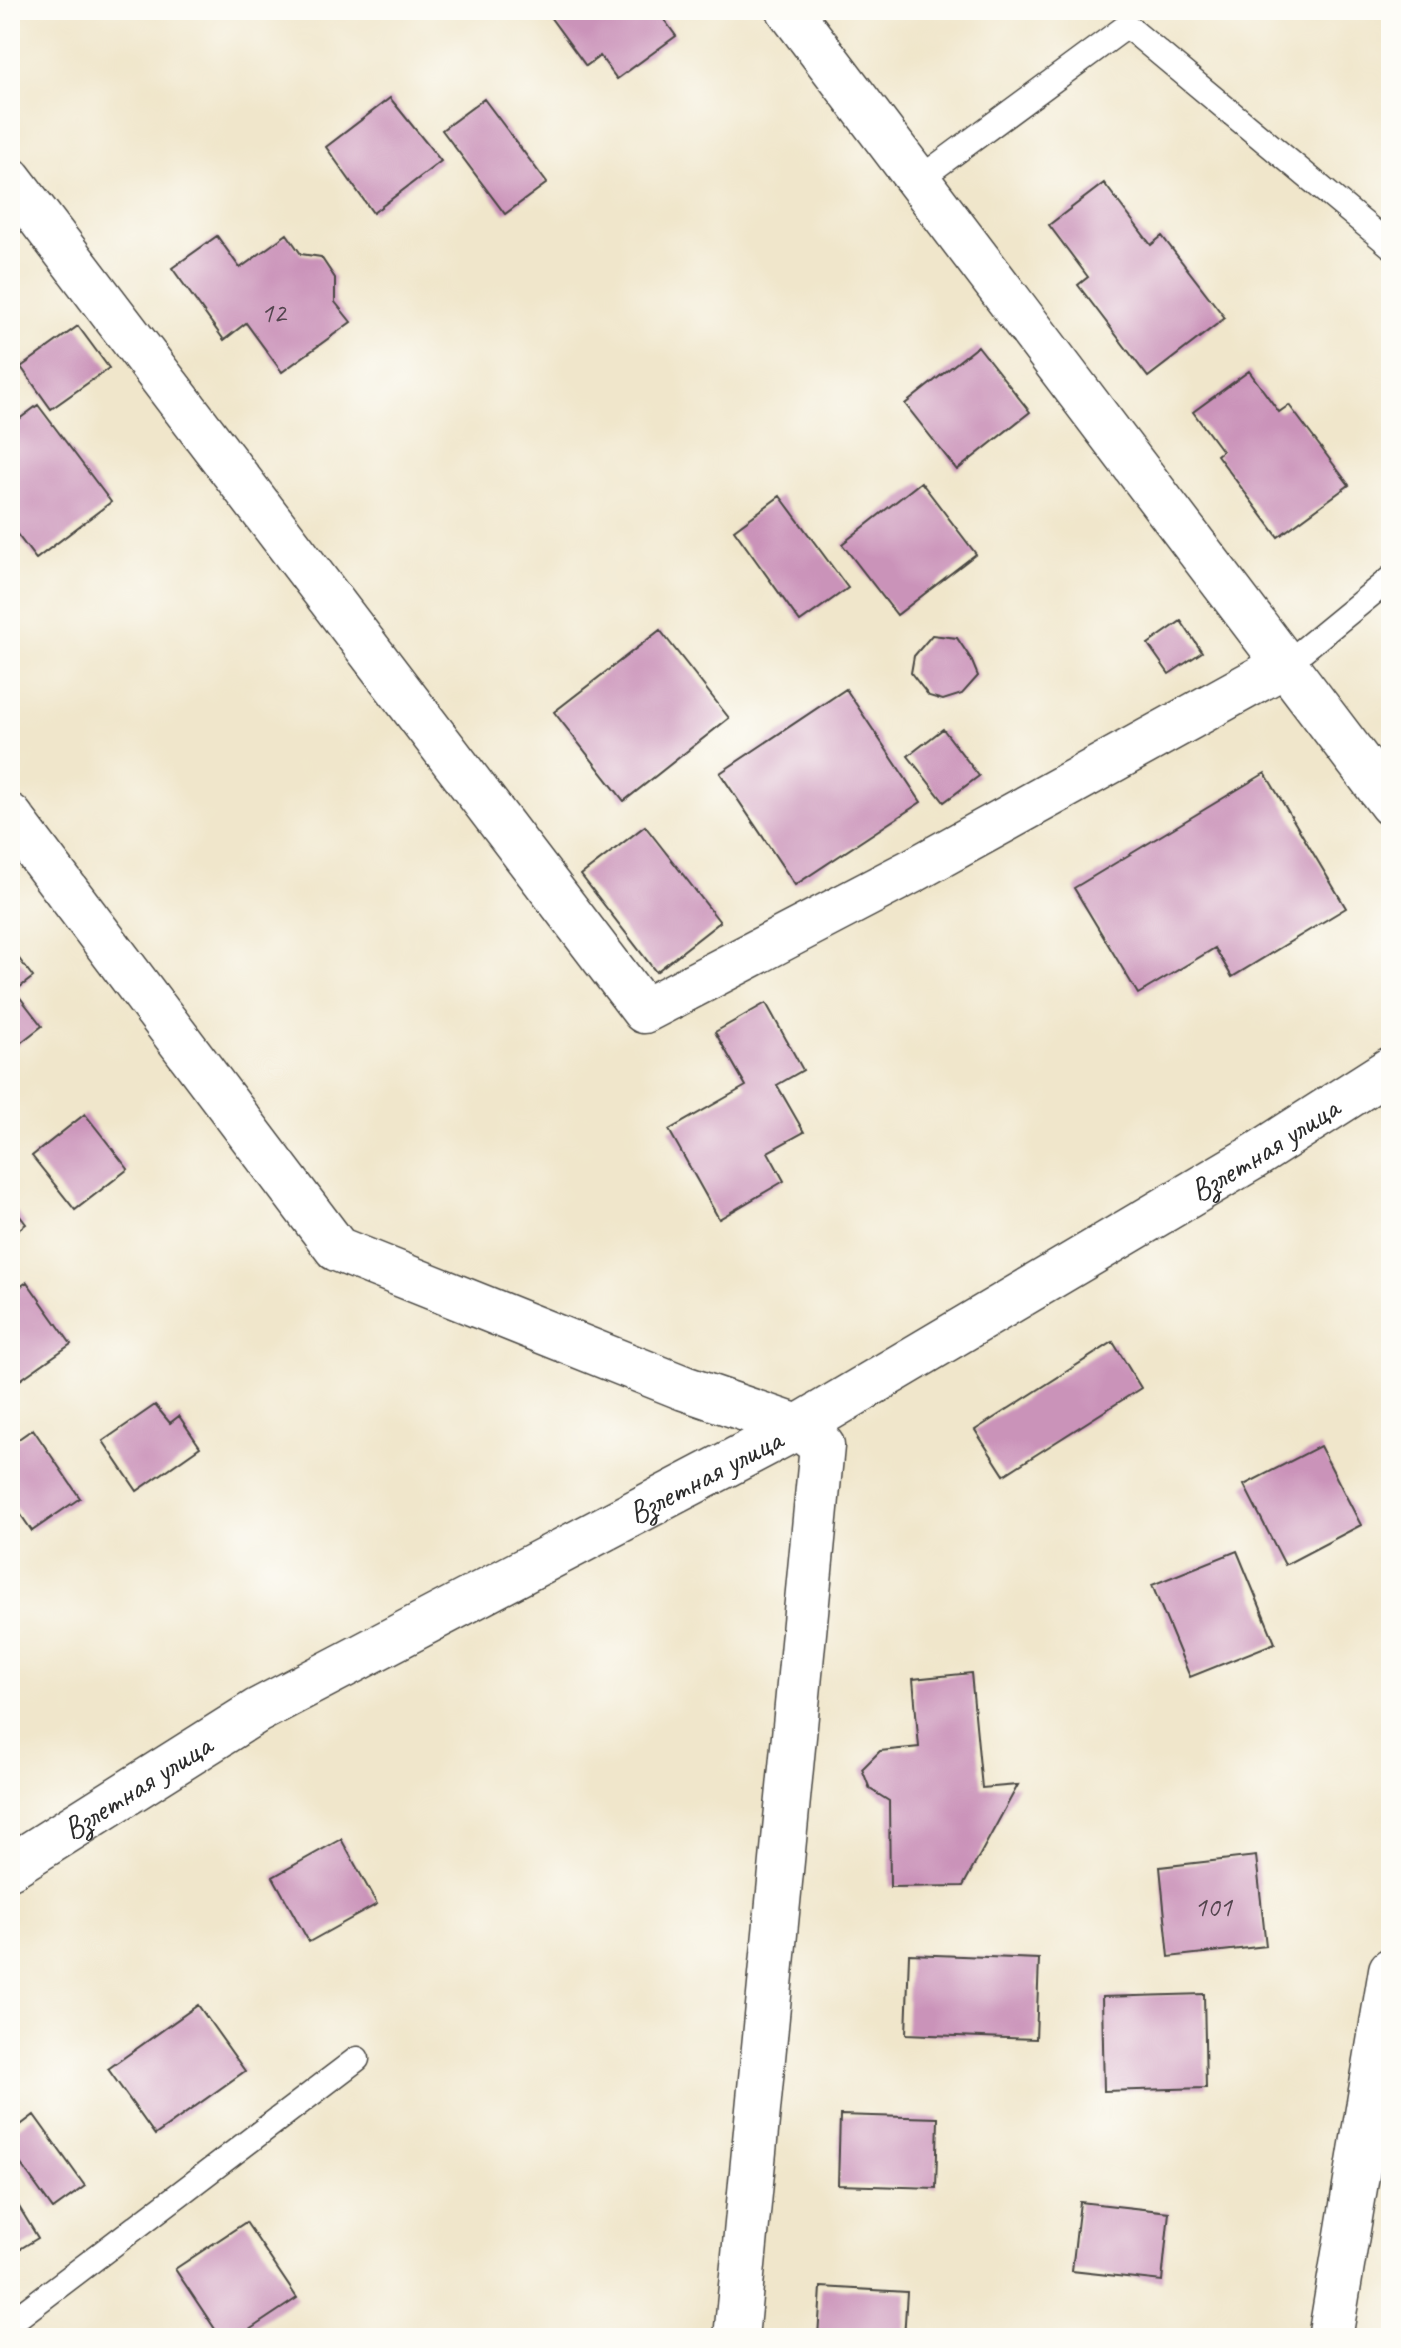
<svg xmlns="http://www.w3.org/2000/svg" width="1401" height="2348" viewBox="0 0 1401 2348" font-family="Caveat,sans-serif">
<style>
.building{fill:#ca93b9}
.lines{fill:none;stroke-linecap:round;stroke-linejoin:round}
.lane-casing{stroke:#494743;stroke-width:27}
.street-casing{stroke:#494743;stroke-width:47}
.lane{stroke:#fff;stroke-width:24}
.street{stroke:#fff;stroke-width:44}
.labels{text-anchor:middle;stroke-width:7;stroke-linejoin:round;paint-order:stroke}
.number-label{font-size:28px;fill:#53454e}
.street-label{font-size:32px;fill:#2b2b2b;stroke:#fdfcf7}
</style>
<rect width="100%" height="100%" fill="#fdfcf7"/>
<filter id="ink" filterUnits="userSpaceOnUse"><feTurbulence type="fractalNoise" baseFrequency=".0125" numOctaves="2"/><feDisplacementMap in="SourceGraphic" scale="16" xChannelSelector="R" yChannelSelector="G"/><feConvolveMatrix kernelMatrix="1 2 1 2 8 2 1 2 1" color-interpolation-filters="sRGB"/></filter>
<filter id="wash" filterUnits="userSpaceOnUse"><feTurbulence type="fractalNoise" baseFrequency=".006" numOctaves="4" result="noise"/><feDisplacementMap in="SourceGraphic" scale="32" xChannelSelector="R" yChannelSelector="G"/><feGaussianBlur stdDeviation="1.8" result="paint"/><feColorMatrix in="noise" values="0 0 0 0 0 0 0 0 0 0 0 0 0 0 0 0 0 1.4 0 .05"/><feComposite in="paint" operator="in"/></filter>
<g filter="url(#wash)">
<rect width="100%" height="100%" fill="#f0e6cb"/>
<g id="blocks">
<path class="building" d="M545,10H657L676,36L617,79L600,56L586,66Z
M390,98L441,161L373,213L326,147Z
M484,99L547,183L505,214L442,130Z
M1104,183L1151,245L1162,236L1225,318L1148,377L1078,285L1088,277L1049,225Z
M287,234L301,254L321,257L335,278V302L351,322L282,372L246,323L224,340L172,268L217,236L240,268Z
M78,326L109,368L51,409L21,367Z
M978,346L1030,412L957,470L905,404Z
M1249,371L1279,412L1289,405L1349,485L1278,537L1217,455L1222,451L1193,412Z
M38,405L111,502L36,559L10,525V426Z
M921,482L976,554L897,615L842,544Z
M780,496L848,588L800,622L734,530Z
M1181,621L1202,652L1169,674L1148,644Z
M660,630L729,718L624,801L554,712Z
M932,635L957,638L971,659L978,676L962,694L943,700L929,696L911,673L914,656Z
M846,689L921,802L795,885L720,773Z
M943,729L979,776L944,802L908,756Z
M1265,773L1346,908L1232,977L1215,948L1138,994L1074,888Z
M645,826L720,922L656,972L581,875Z
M10,947L33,977L15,991L42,1026L10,1051Z
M766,1003L803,1070L777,1085L804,1132L768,1152L784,1181L719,1219L669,1130L746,1086L715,1032Z
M85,1114L128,1169L75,1210L32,1156Z
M10,1203L26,1224L10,1236Z
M27,1282L71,1344L10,1387V1294Z
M1113,1342L1141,1388L1004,1475L975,1430Z
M155,1405L170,1423L179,1416L200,1447L137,1491L103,1441Z
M33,1429L80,1498L32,1531L10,1499V1445Z
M1320,1446L1361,1525L1285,1565L1244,1485Z
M1237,1551L1275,1643L1190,1677L1152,1585Z
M971,1673L982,1788L1018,1785L963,1886L890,1887L889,1801L870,1789L862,1769L880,1751L919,1747L913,1679Z
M341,1839L377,1904L309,1942L273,1877Z
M1256,1856L1266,1946L1169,1957L1160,1867Z
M909,1954L1039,1959L1036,2039L906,2034Z
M1204,1994L1206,2088L1104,2091L1102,1997Z
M198,2005L245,2071L155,2135L108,2069Z
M34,2115L85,2186L53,2209L10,2149V2133Z
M840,2115L938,2118L936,2188L838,2185Z
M10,2192L38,2238L10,2255Z
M1080,2202L1169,2212L1162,2281L1072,2271Z
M246,2222L297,2298L237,2338H221L175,2269Z
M821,2287L907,2292L904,2338H818Z"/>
</g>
</g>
<g filter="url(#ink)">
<use href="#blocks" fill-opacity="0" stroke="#494743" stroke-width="2"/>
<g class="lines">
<g class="lane-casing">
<path id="lane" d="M918,180L1127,26L1391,246
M1285,665L1391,578
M10,2323L357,2059"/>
</g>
<g class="street-casing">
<g id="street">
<path d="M789,10L1391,804"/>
<path d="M10,179L644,1011L914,870L1285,665"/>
<path d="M10,816L337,1249L684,1388L798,1427L822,1446L736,2338"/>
<path id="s1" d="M10,1867L257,1711L798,1427L1252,1158L1391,1069"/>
<path d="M1330,2338L1391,1970"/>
</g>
</g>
<use href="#lane" class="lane"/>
<use href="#street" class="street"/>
</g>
</g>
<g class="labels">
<g class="number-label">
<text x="273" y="322">12</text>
<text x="1213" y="1916">101</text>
</g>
<g class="street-label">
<text dy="11" stroke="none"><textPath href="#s1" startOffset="1446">Взлетная улица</textPath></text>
<text dy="11" stroke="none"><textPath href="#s1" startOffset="798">Взлетная улица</textPath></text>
<text dy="11" stroke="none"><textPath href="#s1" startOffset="150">Взлетная улица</textPath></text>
</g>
</g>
<rect width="1401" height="2348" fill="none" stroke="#fdfcf7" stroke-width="40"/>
</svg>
